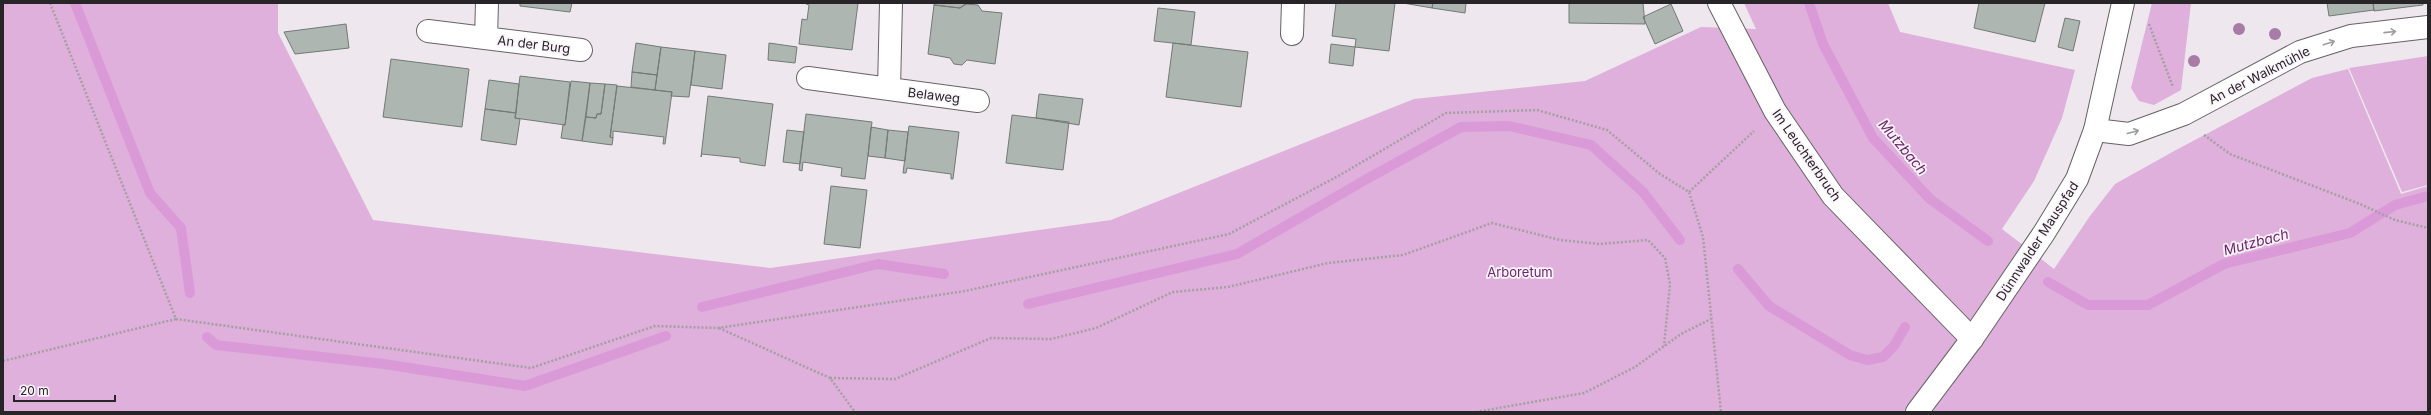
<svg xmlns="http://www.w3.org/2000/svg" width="2431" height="415" viewBox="0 0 2431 415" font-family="Inter,sans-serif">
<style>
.green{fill:#deb0db}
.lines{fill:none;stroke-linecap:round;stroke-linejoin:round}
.stream{stroke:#da9ad7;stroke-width:10}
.building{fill:#adb6b1;stroke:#727a76}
.minor-casing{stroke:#686267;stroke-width:24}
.secondary-casing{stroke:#686267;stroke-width:24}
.path{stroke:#a59fa4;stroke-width:2.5;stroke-dasharray:2 2;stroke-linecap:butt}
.minor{stroke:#fff;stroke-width:22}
.secondary{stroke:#fff;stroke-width:22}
.tree{fill:#a87ca7}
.oneway{stroke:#9e9d9e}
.labels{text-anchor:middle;stroke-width:3.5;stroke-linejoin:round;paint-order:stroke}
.street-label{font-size:13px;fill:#282528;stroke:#fbf4fb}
.park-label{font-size:13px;fill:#6e246d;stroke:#fbf4fb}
.water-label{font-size:14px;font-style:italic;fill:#6f246e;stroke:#fbf4fb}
</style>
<rect width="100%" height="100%" fill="#eee7ed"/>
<path class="green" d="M3,3H278V33L373,220L770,268L1111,220L1414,99L1585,81L1701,27L1756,29L1744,3H1888L1900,32L2075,70L2062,118L2034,181L2002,229L2054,269L2090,216L2115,184L2176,150L2312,78L2348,69L2401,194L2428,186V412H3Z
M2152,3H2191L2181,90L2154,105L2139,101L2131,88Z
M2428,56V185L2402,192L2349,68Z"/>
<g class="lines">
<path class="stream" d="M75,3L150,193L181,228L190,293
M1809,3L1823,44L1873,138L1930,199L1988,241
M1738,269L1769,306L1850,355L1867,360L1883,357L1894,346L1905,327
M2048,282L2088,305H2148L2224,264L2350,233L2395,205L2428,196
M1028,304L1237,254L1365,180L1461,127L1509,126L1591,145L1643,192L1680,240
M702,307L878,264L944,274
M207,337L216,345L384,364L525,386L666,336"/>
</g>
<path class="building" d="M520,3H572L570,12L520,6Z
M804,3H858L852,50L799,44L802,19L807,20L809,5Z
M934,3H968L960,8L934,5Z
M1336,3H1395L1389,51L1355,47L1356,39L1332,36Z
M1403,3H1433L1432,8Z
M1433,3H1466L1465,13L1432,8Z
M1569,3H1643L1645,24L1569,23Z
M1979,3H2045L2035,42L1974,28Z
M2327,3H2373L2374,10L2329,16Z
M2373,3H2423V5L2374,11Z
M965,4L978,5L982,11L1002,13L995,64L967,60L962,65L954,64L950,58L928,54L934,5L960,8Z
M1671,4L1683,31L1655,44L1643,17Z
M1158,8L1195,12L1191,45L1154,41Z
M2065,18L2080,21L2073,51L2058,47Z
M346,24L349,48L295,54L284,32Z
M636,43L661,47L657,75L632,72Z
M769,43L797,47L795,63L768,60Z
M1173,43L1248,52L1241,107L1166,97Z
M1331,44L1355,47L1353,66L1329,63Z
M661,47L695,51L689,97L671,96L672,92L655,90Z
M695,51L726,55L722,89L691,85Z
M391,59L469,69L462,127L383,117Z
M632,72L657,75L655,90L631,87Z
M520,76L570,82L565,125L515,118Z
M489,80L519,84L516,113L485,109Z
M571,81L590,83L582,141L561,138L563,125H565Z
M590,83L605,84L601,114H597L596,118L586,117Z
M605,84L617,85L610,137L613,138L612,145L582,141L586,117L596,118L597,114H601Z
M617,86L672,92L665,144H663L664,137L613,131V138L610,137Z
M1039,94L1083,99L1079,125L1036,118Z
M708,96L773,104L765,166L740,162V158L702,154L701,157Z
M485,109L516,113L515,118L520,119L516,145L481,140Z
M806,114L872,122L865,179L841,176L842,168L803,162L802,171L799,170Z
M1012,115L1069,122L1063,170L1006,163Z
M909,126L959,132L953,179H951V174L907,168L906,173H903Z
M871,127L888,130L885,158L868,156Z
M787,130L804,132L800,164L783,162Z
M888,130L908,132L905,161L885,158Z
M831,186L867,190L860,248L824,244Z"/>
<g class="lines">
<g class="minor-casing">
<path id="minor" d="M1719,3L1775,111L1833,196L1972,339
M428,31L581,50
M1292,34L1293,3
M486,38L487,3
M808,78L978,101
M889,89L891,3
M2095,130L2129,134L2184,114L2300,52L2351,36L2428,27"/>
</g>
<g class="secondary-casing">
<path id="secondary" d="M1917,412L1972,339L2044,233L2077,179L2095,130L2123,3"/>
</g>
<path class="path" d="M50,3L176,319L531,368L655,326L718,328L965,291L1229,234L1340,175L1446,113L1537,110L1607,130L1660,174L1689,192L1703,237L1721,412
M2149,24L2173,87
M2204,135L2230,154L2360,204L2395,220L2428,228
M1689,192L1754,131
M719,328L830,378L855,412
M3,361L176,319
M830,378L895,379L991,338L1051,339L1096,328L1173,292L1228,287L1328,263L1403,255L1492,223L1560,240L1600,244L1648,240L1665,258L1670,284L1664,346
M1476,412L1584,393L1635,367L1681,334L1711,319"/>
<use href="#minor" class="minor"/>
<use href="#secondary" class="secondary"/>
</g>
<g class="tree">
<circle cx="2239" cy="29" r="6"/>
<circle cx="2275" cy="34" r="6"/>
<circle cx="2194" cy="61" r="6"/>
</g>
<defs><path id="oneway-shaft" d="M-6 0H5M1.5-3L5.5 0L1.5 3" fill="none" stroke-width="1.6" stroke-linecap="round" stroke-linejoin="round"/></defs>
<g class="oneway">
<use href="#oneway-shaft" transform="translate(2390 32) rotate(-6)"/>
<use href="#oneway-shaft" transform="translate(2329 43) rotate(-18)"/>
<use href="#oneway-shaft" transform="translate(2133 132) rotate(-15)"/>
</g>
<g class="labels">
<g class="street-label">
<text transform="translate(534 44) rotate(7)" y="5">An der Burg</text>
<text transform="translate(2259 75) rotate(-27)" y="5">An der Walkmühle</text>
<text transform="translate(934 95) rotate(7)" y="5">Belaweg</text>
<text transform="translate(1807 155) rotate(55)" y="5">Im Leuchterbruch</text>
<text transform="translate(2037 241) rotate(-57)" y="5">Dünnwalder Mauspfad</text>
</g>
<g class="park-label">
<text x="1520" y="277">Arboretum</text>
</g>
<g class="water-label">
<text transform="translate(1903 147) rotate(50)" y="5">Mutzbach</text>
<text transform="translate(2256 242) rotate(-15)" y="5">Mutzbach</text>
</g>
</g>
<rect width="2431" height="415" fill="none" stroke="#282528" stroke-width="8"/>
<path d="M14 395v6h101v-6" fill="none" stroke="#282528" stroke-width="2"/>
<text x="20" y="395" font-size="12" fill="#282528" stroke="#fbf4fb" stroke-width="3" paint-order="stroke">20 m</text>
</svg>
